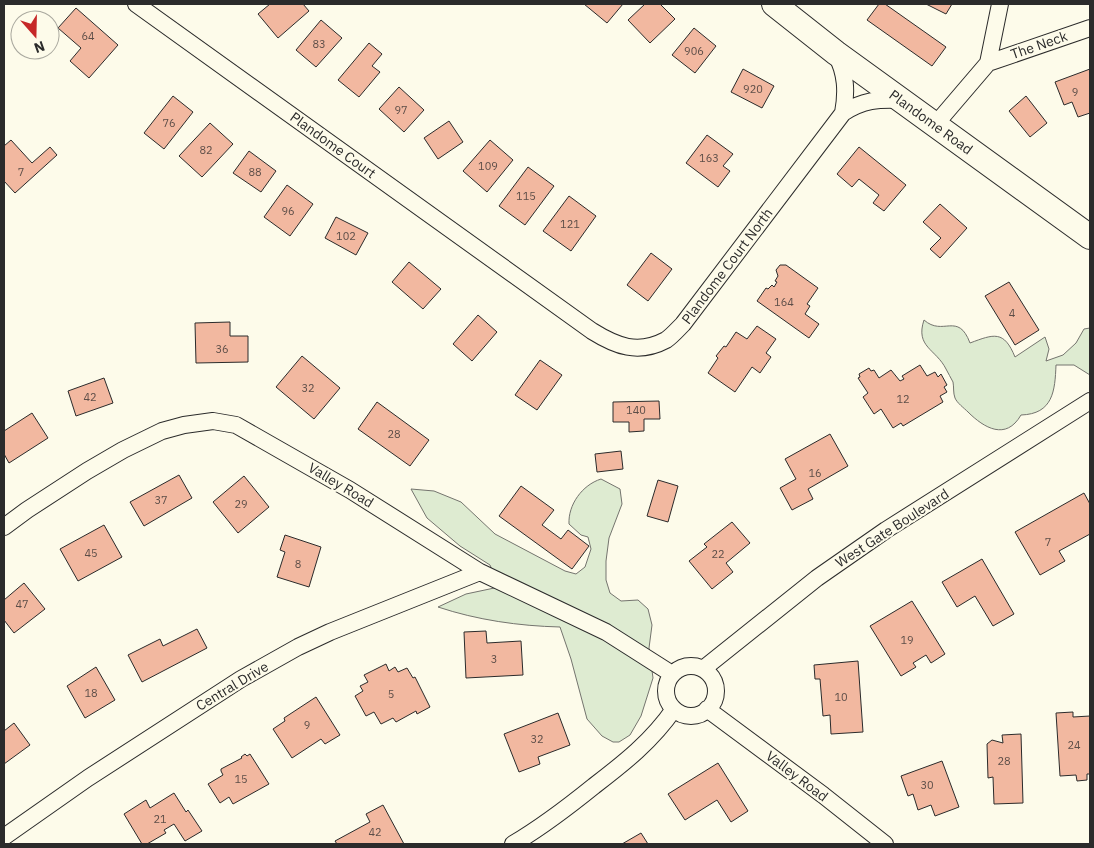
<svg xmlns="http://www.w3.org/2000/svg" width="1094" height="848" viewBox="0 0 1094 848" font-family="'IBM Plex Sans',sans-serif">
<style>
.green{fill:#deebd1;stroke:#74746e}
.building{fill:#f2b8a0;stroke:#2b2b2b}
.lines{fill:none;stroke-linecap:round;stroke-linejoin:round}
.street-casing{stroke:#2b2b2b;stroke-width:18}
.secondary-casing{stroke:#2b2b2b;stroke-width:26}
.street{stroke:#fdfbea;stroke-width:16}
.secondary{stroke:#fdfbea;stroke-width:24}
.labels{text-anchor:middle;stroke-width:4;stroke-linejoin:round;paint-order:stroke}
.number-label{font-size:11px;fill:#5d4e48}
.street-label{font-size:14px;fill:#2b2b2b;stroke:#fdfbea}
</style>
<rect width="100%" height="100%" fill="#fdfbea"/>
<path class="green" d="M924,320C943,337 958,311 970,343C994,334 1004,330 1015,357L1045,337L1049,349L1046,361L1063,355L1076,343L1084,329L1090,328V375L1074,365H1056C1055,391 1053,414 1021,415C1006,441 984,428 968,412C964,408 957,403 955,398C953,393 954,387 953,382C951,378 948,373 946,369C936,349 915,347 924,320Z
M601,479L620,489L622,504L609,538L606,561V580L610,593L621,601L638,600L648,609L652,625L649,648L653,678L641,716L630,735L619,742H613L602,736L587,719L571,659L560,627C519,626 477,620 438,607L466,594L499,587L490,565L460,546L427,518L411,489L434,491L461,502L495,534L565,571L576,574L585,567L591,549L588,537L581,535L569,524C568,505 582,485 601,479Z"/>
<path class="building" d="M270,4H303L309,11L278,38L258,14Z
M584,4H623L607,23Z
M645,4H660L675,19L650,43L628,20Z
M879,4H885L946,47L932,66L867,20Z
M926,4H952L946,14Z
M76,8L118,45L89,78L70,61L81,48L58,28Z
M321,20L342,38L316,67L296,50Z
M694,28L716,46L695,73L672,55Z
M369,43L382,54L372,66L380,72L359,97L338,80Z
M743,69L774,86L762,108L731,92Z
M1090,69V113L1078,117L1072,102L1064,105L1055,82Z
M399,87L424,110L404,132L379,109Z
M173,96L193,112L164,149L144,133Z
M1026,96L1047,123L1030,137L1009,111Z
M449,121L463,142L438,159L424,138Z
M210,123L233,144L202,177L179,156Z
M707,135L733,154L723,166L730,171L718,187L686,163Z
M11,140L32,163L50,147L57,155L15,193L4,181V146Z
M490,140L513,160L487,192L463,171Z
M859,147L906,185L884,211L873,203L879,195L859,179L852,187L837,174Z
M249,151L276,171L261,192L233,173Z
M528,167L554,186L525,225L499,206Z
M287,185L313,204L290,236L264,217Z
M569,196L596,216L571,251L543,231Z
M940,204L967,228L940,258L930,249L941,238L923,222Z
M336,217L368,233L356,255L325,238Z
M651,253L672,269L648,301L627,285Z
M409,262L441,289L423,309L392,282Z
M780,265H786L818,288L807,304L810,306L805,314L819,324L809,338L757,301L766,288L768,289L772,285L774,287L777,282L775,281L778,276L776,270Z
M1009,282L1039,330L1015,345L985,296Z
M478,315L497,332L472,361L453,344Z
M230,322V336H248V362L196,363L195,323Z
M757,326L776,339L766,353L771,357L760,373L752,367L735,392L708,373L718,358L716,356L724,346L726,347L736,332L747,339Z
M302,356L340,388L314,419L276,387Z
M540,360L562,375L537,410L515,395Z
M920,365L927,376L935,372L938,377L941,374L947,385L944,387L947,392L940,396L943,402L903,426L901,423L893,428L881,409L874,414L863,397L868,393L858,378L860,377L859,374L869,368L871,371L874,370L879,378L891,370L900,381L904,379L902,376Z
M104,378L113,403L76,416L68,391Z
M659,401L660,419H644V431L629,432V422H613V402Z
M377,402L429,440L410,466L358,429Z
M32,413L48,438L9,463L4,454V431Z
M830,434L848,466L808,489L813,499L792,510L780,488L796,479L785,459Z
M621,451L623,469L597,472L595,454Z
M179,475L192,498L144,526L130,502Z
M244,476L269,507L238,533L213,502Z
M658,480L678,486L668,522L647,516Z
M521,486L554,510L542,525L561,539L568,530L589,546L572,569L499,516Z
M1084,493L1090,504V534L1059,551L1065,561L1040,575L1015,532Z
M732,522L750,543L726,563L733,572L712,589L689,561L707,547L704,544Z
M104,525L122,557L78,581L60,549Z
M285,535L321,547L309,587L277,577L285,552L280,550Z
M982,559L1014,614L993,626L975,596L957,607L942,582Z
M24,583L45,609L14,633L4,620V600Z
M912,601L945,654L931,663L926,655L913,663L916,667L901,676L870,626Z
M197,629L207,648L142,682L128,655L160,639L163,646Z
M486,631L487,643L521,641L523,675L466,678L464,632Z
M858,661L863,732L831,734L830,715L823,716L820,679H815L814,665Z
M386,664L389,671L395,667L398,672L407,668L413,678L415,677L430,707L417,714L416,711L396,722L393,718L381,724L374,712L366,716L355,696L363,691L360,686L368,682L364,675Z
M96,667L115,700L85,718L67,686Z
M316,697L340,735L325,744L321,739L292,758L273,729L285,721L284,718Z
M1073,712V717L1090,716V774H1087V780L1077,781L1076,775L1060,776L1056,713Z
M558,713L570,745L538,757L540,764L519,772L504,734Z
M14,723L30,745L4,764V731Z
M1021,734L1023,803L994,804L993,777L988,778L987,744L992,740L1003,743L1002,735Z
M245,754L247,756L250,754L269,784L233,804L229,797L220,803L208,784L223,775L221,771V769L242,758L241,757Z
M942,761L959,807L935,816L931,805L918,810L913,794L908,796L901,776Z
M718,763L748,811L731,822L717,800L685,820L668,794Z
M174,793L186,812L188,810L202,831L185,841L174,824L164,830L166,833L147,844H142L124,814L146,800L150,808Z
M383,805L404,844H337L335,841L370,822L366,814Z
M641,833L648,844H622Z"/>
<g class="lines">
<g class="street-casing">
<path id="street" d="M136,4L592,331C616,346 638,355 666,340C672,336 678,329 683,324L843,113C847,91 846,74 836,54
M988,63L1090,28
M843,113C863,100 878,99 901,100
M935,125L988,63L1000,4
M4,527L27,510L87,471L123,450L162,431L184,425L213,421L236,425L350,490L480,572L606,632L672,674
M666 691a25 25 0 1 1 50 0a25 25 0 1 1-50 0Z
M703,669L817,578L886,530L1090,401
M707,709L823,795L885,844
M4,837L88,778L241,679L298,647L330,632L480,572
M513,844C542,827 568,807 594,786C624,763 652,741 674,709"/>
</g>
<g class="secondary-casing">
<path id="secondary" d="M774,4L836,53L1090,237"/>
</g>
<use href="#street" class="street"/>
<use href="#secondary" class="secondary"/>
</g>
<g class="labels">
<g class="number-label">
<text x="88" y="40">64</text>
<text x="319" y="48">83</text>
<text x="694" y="55">906</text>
<text x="753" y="93">920</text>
<text x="1075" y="96">9</text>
<text x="401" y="114">97</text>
<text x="169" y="127">76</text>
<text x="206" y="154">82</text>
<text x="709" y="162">163</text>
<text x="488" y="170">109</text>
<text x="21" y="176">7</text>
<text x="255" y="176">88</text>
<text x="526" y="200">115</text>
<text x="288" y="215">96</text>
<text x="570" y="228">121</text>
<text x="346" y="240">102</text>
<text x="784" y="306">164</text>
<text x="1012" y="317">4</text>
<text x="222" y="353">36</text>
<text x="308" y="392">32</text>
<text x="90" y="401">42</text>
<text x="903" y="403">12</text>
<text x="636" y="414">140</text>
<text x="394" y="438">28</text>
<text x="815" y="477">16</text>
<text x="161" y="504">37</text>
<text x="241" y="508">29</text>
<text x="1048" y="546">7</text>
<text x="91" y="557">45</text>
<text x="718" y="558">22</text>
<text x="298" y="568">8</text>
<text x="22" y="608">47</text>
<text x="907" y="644">19</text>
<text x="494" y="663">3</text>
<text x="91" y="697">18</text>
<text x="391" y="698">5</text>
<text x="841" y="701">10</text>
<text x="307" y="729">9</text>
<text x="537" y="743">32</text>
<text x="1074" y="749">24</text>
<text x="1004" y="765">28</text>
<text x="241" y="783">15</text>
<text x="927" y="789">30</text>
<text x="160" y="823">21</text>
<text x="375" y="836">42</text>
</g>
<g class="street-label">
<text transform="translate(1039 45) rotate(-19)" y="5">The Neck</text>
<text transform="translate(931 122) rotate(36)" y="5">Plandome Road</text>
<text transform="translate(333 145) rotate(36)" y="5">Plandome Court</text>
<text transform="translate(727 266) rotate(-53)" y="5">Plandome Court North</text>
<text transform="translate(341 485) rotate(31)" y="5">Valley Road</text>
<text transform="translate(892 528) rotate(-33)" y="5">West Gate Boulevard</text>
<text transform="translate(232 686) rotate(-31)" y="5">Central Drive</text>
<text transform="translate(797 776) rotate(37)" y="5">Valley Road</text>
</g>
</g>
<rect width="1094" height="848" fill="none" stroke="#2b2b2b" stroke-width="10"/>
<g transform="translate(35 35) rotate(160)"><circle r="24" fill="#fdfbea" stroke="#a9a89e"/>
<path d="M0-4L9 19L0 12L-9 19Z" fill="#c62828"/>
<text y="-8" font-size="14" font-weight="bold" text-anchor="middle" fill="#2b2b2b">N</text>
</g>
</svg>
